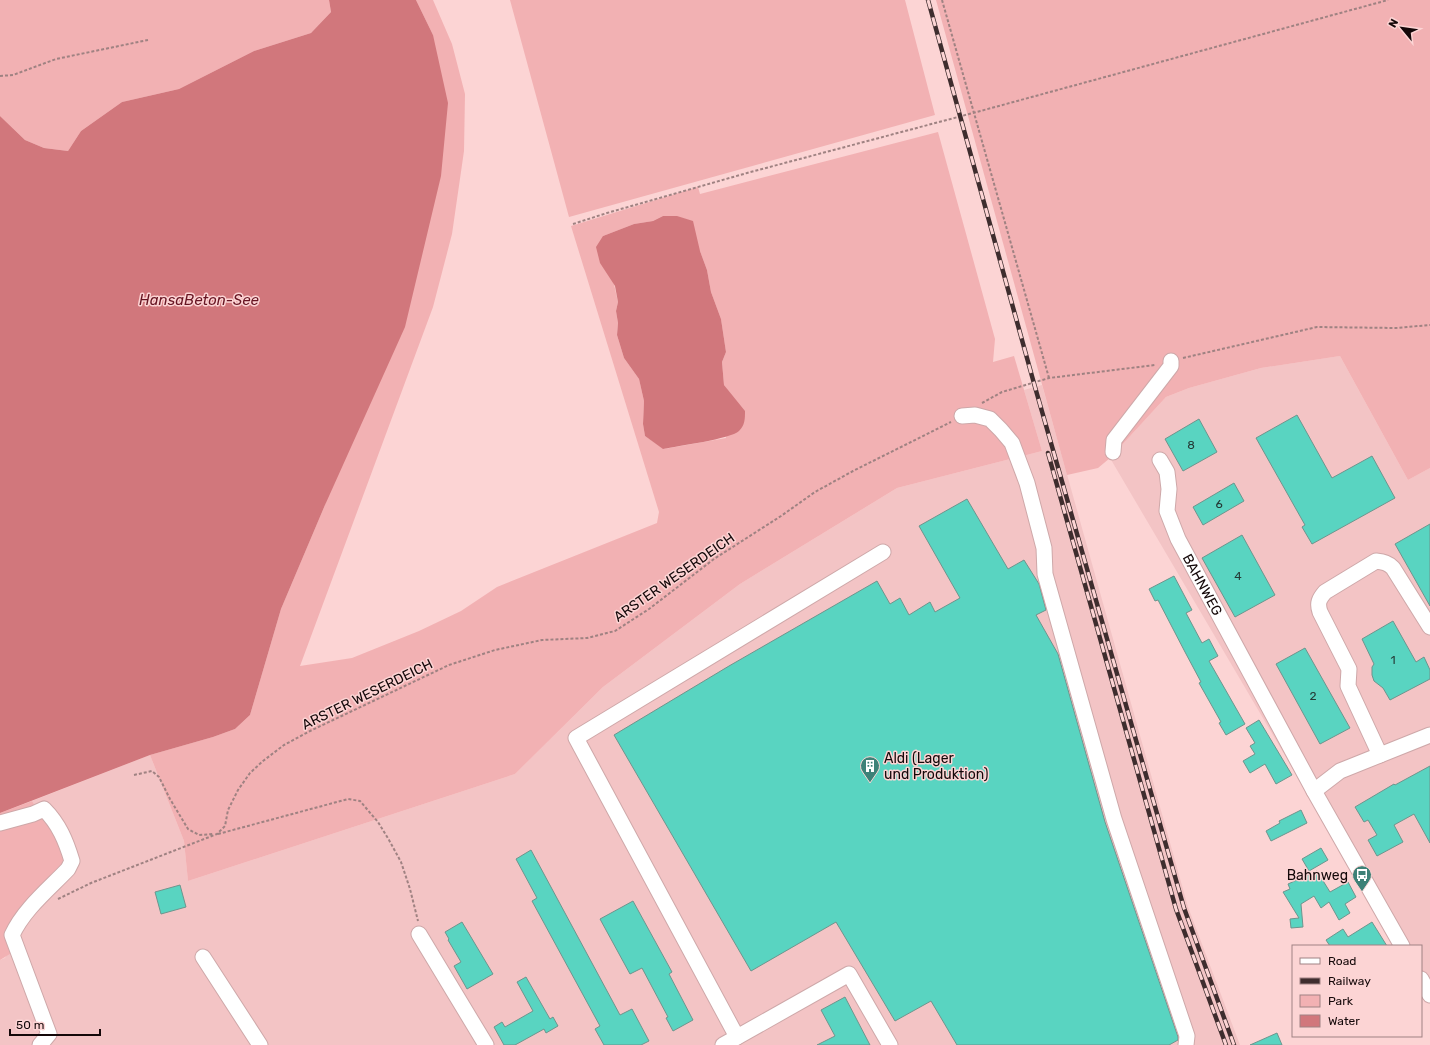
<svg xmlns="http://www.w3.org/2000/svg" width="1430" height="1045" viewBox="0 0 1430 1045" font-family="Rubik,sans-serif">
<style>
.built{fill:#f3c4c5}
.green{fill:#f2b1b3;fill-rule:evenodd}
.water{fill:#d1777c}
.building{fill:#59d4c1;stroke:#6d958d}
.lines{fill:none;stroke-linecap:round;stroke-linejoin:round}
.minor-casing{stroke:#cea8a9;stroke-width:17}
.path{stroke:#9f8282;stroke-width:2;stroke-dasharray:3 2;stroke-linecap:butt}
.minor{stroke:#fff;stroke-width:15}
.rail-casing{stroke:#3e2d2e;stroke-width:4.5}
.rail{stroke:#fcd4d4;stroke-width:3;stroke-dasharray:9;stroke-linecap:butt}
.labels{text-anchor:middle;stroke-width:3;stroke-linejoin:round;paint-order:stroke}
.number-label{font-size:12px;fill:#253b37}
.street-label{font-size:14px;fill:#140809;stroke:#fcd4d4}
.poi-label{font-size:14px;fill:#140809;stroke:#fcd4d4;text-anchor:start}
.water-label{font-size:15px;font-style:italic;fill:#671523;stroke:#fcd4d4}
</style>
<rect width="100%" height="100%" fill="#fcd4d4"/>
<path class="built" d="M1340,356L1408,480L1430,468V1002L1421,986V946H1397L1110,458L1166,397L1189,388L1261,368Z
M1042,385L1188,907L1240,1045H0V960L5,958L60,843L32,801L150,755L184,841L188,881L515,774L603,687L740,584L897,488L1042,451L1024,390Z"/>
<path class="green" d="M0,0H329L331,12L311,33L254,51L179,89L122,102L81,131L68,151L44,148L25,140L0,116Z
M416,0H433L452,44L465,94L464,151L452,234L433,307L300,666L352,658L419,631L461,611L497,587L657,523L659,512L571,226L698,187L700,194L938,132L995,339L993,362L1014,356L1042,451L897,488L740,584L603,687L515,774L188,881L184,841L150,755L213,737L235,729L250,715L281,609L325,505L433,35ZM663,216L700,251L707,270L711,292L721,319L726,352L722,362L724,385L732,396L726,438L664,449L645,436L643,424L644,401L639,379L624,358L617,335L618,323L616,311L618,302L603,236L634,224L653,221Z
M510,0H905L935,115L569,217Z
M936,0H1430V468L1408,480L1340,356L1261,368L1189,388L1166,397L1110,458L1098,468L1067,475Z
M32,801L60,843L63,859L61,872L17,915L13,952L0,960V813Z"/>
<path class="water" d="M329,0H416L433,35L448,103L441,176L405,327L325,505L281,609L250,715L235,729L213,737L150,755L0,813V116L25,140L44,148L68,151L81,131L122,102L179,89L254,51L311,33L331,12Z
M663,216H677L693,221L700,251L707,270L711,292L721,319L726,352L722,362L724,385L745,411C745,419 745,425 739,431C731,439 677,446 663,449L645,436L643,424L644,401L639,379L624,358L617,335L618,323L616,311L618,302L615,286L600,263L596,247L603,236L634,224L653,221Z"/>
<path class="building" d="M1297,415L1332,478L1372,456L1395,498L1312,544L1302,527L1305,525L1256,438Z
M1199,419L1217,452L1183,471L1165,439Z
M1234,483L1244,501L1203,525L1193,507Z
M967,499L1008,569L1024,560L1039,584L1046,610L1036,615L1058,654L1105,822L1178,1037V1040L1169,1045H957L931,1001L895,1021L836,922L751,971L614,735L729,666L877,581L890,604L900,598L909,615L930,602L935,612L960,598L919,526Z
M1430,524V606L1395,544Z
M1242,535L1275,595L1235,617L1202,558Z
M1174,576L1192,610L1186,613L1202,643L1209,639L1218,656L1209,661L1245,724L1226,735L1219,723L1221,722L1199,683L1201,682L1185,652L1158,600L1155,601L1149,589Z
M1393,621L1416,662L1424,657L1430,670V679L1390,700L1383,688L1374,681L1372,675V667L1374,664L1362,639Z
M1305,648L1350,728L1320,744L1276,664Z
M1259,720L1292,775L1276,784L1265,764L1250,773L1243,761L1255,754L1250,746L1255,743L1246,728Z
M1430,766V843L1414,814L1394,825L1403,842L1377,856L1368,840L1377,835L1368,820L1364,822L1355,807L1394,784L1395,785Z
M1301,810L1307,823L1271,841L1266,831L1280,823L1279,821Z
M1321,848L1328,860L1309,871L1302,859Z
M531,850L620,1015L632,1009L649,1041L641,1045H604L595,1029L600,1026L532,901L537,898L516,859Z
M1317,871L1330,892L1348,882L1356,897L1345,904L1350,913L1339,920L1329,902L1321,908L1314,896L1301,904L1303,927L1291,928L1290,919L1299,918L1283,892L1290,889L1288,884Z
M180,885L186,907L161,914L155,892Z
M633,901L672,972L669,974L693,1020L673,1031L666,1018L668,1017L642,968L630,974L600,919Z
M462,922L493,974L467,989L454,966L461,962L448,940L449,939L445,932Z
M1372,922L1387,946H1330L1326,940L1343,929L1348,937Z
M526,977L550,1019L553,1017L558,1026L546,1033L544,1029L515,1045H504L494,1027L502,1022L505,1027L533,1011L517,982Z
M845,997L870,1045H817L835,1036L821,1010Z
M1277,1033L1282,1045H1250Z"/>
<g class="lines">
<g class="minor-casing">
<g id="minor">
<path d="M962,416L975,415L990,419L1001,430L1012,443L1027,483L1044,548L1045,574L1114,819L1187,1036L1186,1045"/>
<path d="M1113,452L1114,440L1171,366V361"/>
<path id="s1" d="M1160,460L1167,472L1169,489L1167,511L1178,539L1314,791L1402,946"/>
<path d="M1380,755L1348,686L1349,669L1320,612C1317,603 1319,599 1325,592L1376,561C1384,562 1388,563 1393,568L1430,627"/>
<path d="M1314,791L1340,771L1430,735"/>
<path d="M0,823L33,814L44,809C59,824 66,841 72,861L68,869C49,889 24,909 12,935L49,1034L40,1045"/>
<path d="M419,934L486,1045"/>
<path d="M203,957L260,1045"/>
<path d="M1421,979L1430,995"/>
<path d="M737,1037L576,738L883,552"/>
<path d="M723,1045L849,974L890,1045"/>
</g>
</g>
<path class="path" d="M942,0L1049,378
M0,76L13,75L56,59L148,40
M573,224L607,213L747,173L973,113L1388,0
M1183,358L1317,327L1396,328L1430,325
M982,403L1002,392L1049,378L1155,365
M134,775L152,771L159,777L170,799L188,829L199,835L214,834
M218,834L348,799L360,801L378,822L389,840L401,862L410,889L418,921
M58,899L91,883L217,834L225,826L228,810L238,790L250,773L263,761L284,745L310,731L449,665L495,650L542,640L587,638L615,631L649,609L714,559L781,516L815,492L853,471L951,422"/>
<use href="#minor" class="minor"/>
<g class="rail-casing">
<path id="rail" d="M928,0L1035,387L1184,908L1234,1045
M1048,453L1176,909L1226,1045"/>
</g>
<use href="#rail" class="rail"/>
</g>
<defs>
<g id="building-pin" transform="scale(1)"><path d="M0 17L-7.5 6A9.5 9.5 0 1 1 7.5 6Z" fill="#3d8177" stroke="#fcd4d4"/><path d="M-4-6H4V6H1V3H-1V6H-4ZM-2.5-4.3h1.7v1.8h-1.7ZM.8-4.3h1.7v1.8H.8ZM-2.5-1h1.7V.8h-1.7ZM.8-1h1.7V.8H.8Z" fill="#fff"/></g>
<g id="bus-pin" transform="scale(1)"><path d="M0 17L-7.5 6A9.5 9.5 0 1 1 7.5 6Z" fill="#3d8177" stroke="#fcd4d4"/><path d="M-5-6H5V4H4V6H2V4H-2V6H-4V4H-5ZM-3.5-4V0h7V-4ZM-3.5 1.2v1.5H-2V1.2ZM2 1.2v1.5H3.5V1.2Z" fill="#fff"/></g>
</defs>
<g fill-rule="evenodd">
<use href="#building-pin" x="870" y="766"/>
<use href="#bus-pin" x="1362" y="875"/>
</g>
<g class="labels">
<g class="number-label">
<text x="1191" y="449">8</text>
<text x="1219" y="508">6</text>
<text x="1238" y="580">4</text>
<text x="1393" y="664">1</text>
<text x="1313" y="700">2</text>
</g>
<g class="street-label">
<text transform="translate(674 577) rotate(-35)" y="5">ARSTER WESERDEICH</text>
<text dy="5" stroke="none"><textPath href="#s1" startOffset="135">BAHNWEG</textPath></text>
<text transform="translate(367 694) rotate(-26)" y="5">ARSTER WESERDEICH</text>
</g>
<g class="poi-label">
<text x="884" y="763">Aldi (Lager<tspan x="884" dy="16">und Produktion)</tspan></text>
<text x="1348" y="880" text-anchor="end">Bahnweg</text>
</g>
<g class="water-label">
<text x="199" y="305">HansaBeton-See</text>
</g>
</g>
<rect x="1292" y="945" width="130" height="92" fill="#fcd4d4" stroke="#9f8283"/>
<rect x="1300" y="958" width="20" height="6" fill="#ffffff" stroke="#9f8283"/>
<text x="1328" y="965" font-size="12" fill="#140809">Road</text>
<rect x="1300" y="978" width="20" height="6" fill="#3e2d2e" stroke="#9f8283"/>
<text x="1328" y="985" font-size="12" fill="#140809">Railway</text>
<rect x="1300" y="995" width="20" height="12" fill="#f2b1b3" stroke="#9f8283"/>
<text x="1328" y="1005" font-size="12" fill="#140809">Park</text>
<rect x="1300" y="1015" width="20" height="12" fill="#d1777c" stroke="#9f8283"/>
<text x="1328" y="1025" font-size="12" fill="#140809">Water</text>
<g transform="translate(1402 28) rotate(299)" stroke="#fcd4d4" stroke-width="3" paint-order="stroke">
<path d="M0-3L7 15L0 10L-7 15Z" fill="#140809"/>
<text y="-6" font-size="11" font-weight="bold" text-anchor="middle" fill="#140809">N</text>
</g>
<path d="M10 1029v6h90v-6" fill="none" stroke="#140809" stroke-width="2"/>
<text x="16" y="1029" font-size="12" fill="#140809" stroke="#fcd4d4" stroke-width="3" paint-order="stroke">50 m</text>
</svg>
